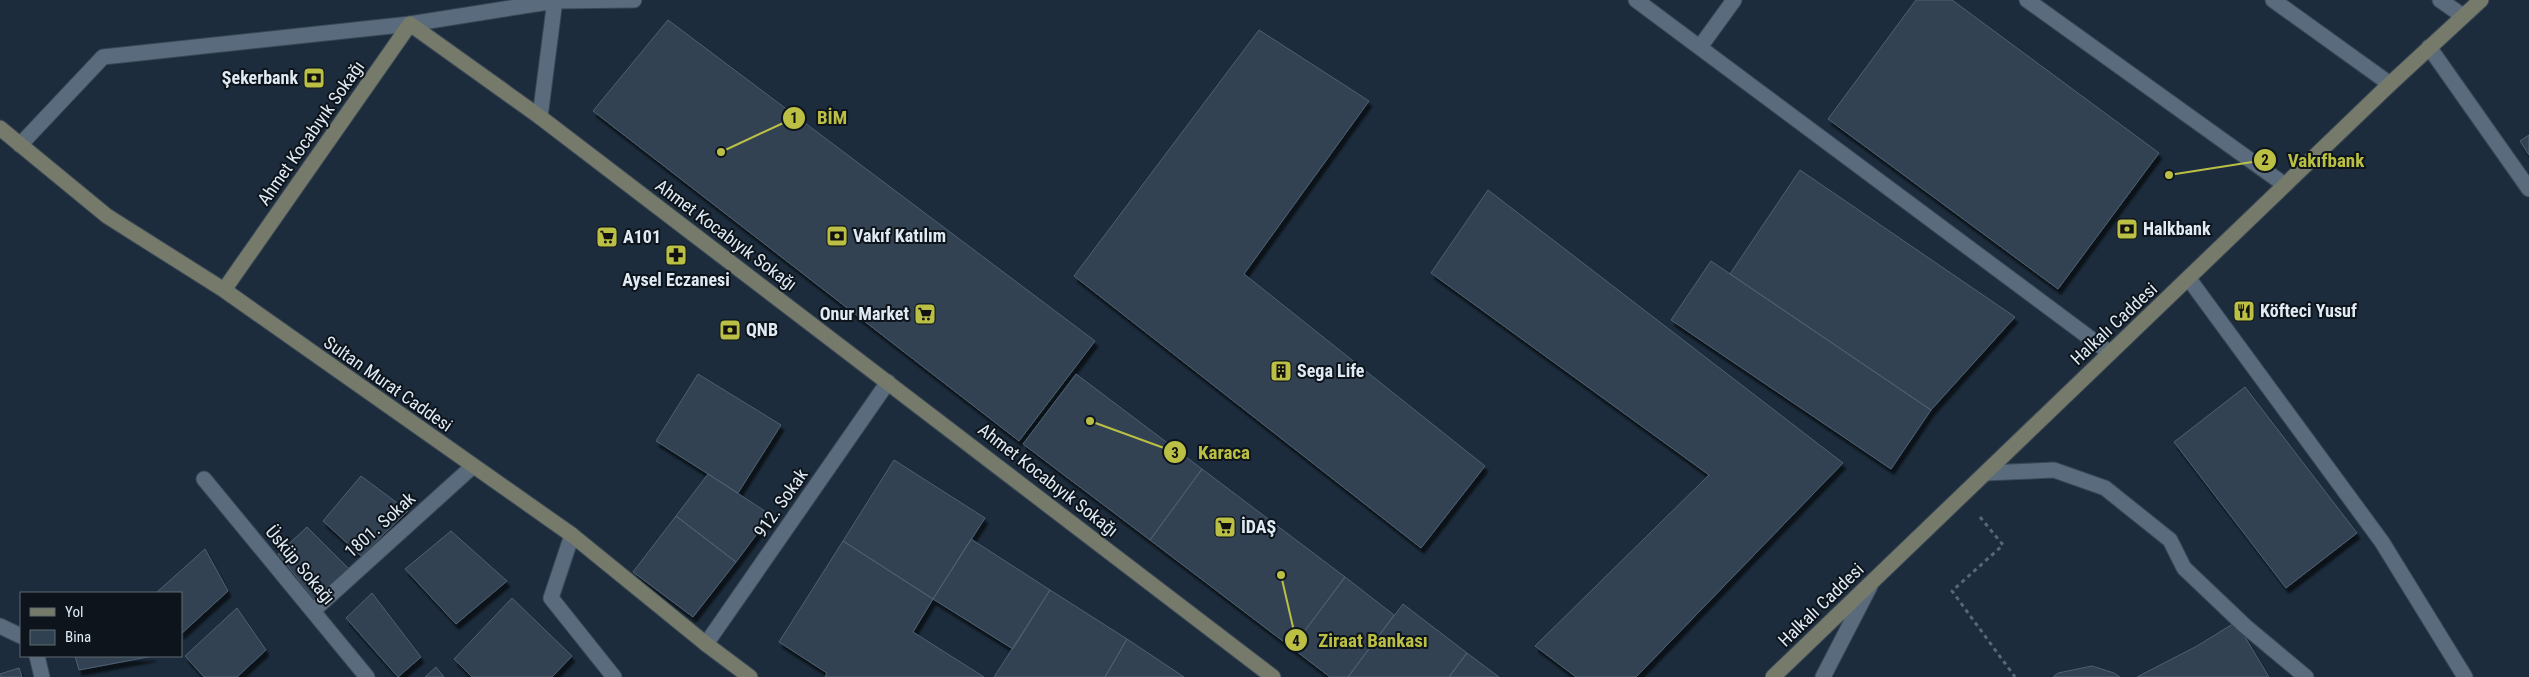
<svg xmlns="http://www.w3.org/2000/svg" width="2529" height="677" viewBox="0 0 2529 677" font-family="'Roboto Condensed',sans-serif">
<style>
.building{fill:#304252;stroke:#4e6072;filter:url(#shadow)}
.lines{fill:none;stroke-linecap:round;stroke-linejoin:round}
.lane-casing{stroke:#394755;stroke-width:17}
.street-casing{stroke:#394755;stroke-width:17}
.secondary-casing{stroke:#394755;stroke-width:17}
.path{stroke:#596775;stroke-width:3;stroke-dasharray:4 4;stroke-linecap:butt}
.lane{stroke:#596b7d;stroke-width:15}
.street{stroke:#596b7d;stroke-width:15}
.secondary{stroke:#757a6a;stroke-width:15}
.labels{text-anchor:middle;stroke-width:4;stroke-linejoin:round;paint-order:stroke}
.poi-label{font-size:18px;font-weight:bold;fill:#dfeaf4;stroke:#0d141b;text-anchor:start}
.street-label{font-size:18px;fill:#dfeaf4;stroke:#0d141b}
.leader{fill:none;stroke:#bbc045;stroke-width:2}
.callout-dot{fill:#bbc045;stroke:#0d141b;stroke-width:2}
.mark-label{font-size:15px;text-anchor:middle;font-weight:bold;fill:#111}
.callout-label{font-size:19px;text-anchor:middle;font-weight:bold;fill:#bbc045;stroke:#0d141b;stroke-width:4;stroke-linejoin:round;paint-order:stroke}
</style>
<defs>
<filter id="shadow"><feDropShadow dx="3" dy="5.5" stdDeviation="1" flood-color="#0009"/></filter>
</defs>
<rect width="100%" height="100%" fill="#1c2c3c"/>
<path class="building" d="M1916,0H1952L2159,153L2058,289L1828,119Z
M668,20L1095,341L1019,441L593,111Z
M1259,30L1369,101L1244,274L1485,466L1421,548L1074,276Z
M2529,135V155L2520,141Z
M1800,170L2015,317L1931,410L1730,274Z
M1488,190L1843,463L1636,677H1576L1535,646L1709,475L1431,273Z
M1711,261L1931,410L1891,469L1671,320Z
M698,374L781,425L738,493L656,441Z
M1076,374L1202,469L1150,540L1023,444Z
M2245,387L2357,533L2286,588L2174,442Z
M894,460L985,518L933,599L843,541Z
M1202,469L1345,577L1292,648L1150,540Z
M708,474L771,515L736,562L676,516Z
M361,476L408,511L361,556L323,521Z
M676,516L736,562L693,617L633,572Z
M307,527L349,569L315,600L278,554Z
M451,531L507,581L456,624L405,569Z
M971,539L1050,590L1013,649L933,599Z
M843,541L933,599L913,632L984,677H825L827,673L779,642Z
M205,549L228,591L181,634V593H156Z
M1345,577L1394,615L1348,677H1330L1292,648Z
M1050,590L1127,639L1105,677H994Z
M372,593L421,657L398,677L346,618Z
M512,598L572,656L552,677H472L454,659Z
M1403,604L1467,653L1449,677H1348Z
M237,608L266,650L237,677H204L185,656Z
M2236,622L2269,677H2137L2197,646Z
M1127,639L1184,677H1105Z
M1467,653L1499,677H1449Z
M75,656H153L79,670Z
M2092,666L2114,673L2120,677H2053L2058,673Z
M436,667L444,677H425Z
M19,668L22,677H0V674Z"/>
<g class="lines">
<g class="lane-casing">
<path id="lane" d="M2429,47L2529,189
M1986,473L2054,470L2105,488L2170,540L2184,568L2245,626L2306,677"/>
</g>
<g class="street-casing">
<path id="street" d="M1636,0L2110,353
M2027,0L2285,185
M2273,0L2390,84
M2440,0L2463,16
M1700,47L1734,0
M540,117L555,0
M20,145L103,57L410,24L555,1L634,0
M2189,279L2382,542L2465,677
M204,479L367,677
M572,535L551,598L614,677
M314,610L472,467
M0,626L21,636
M706,644L888,382
M37,656L42,677
M1823,677L1870,586"/>
</g>
<g class="secondary-casing">
<path id="secondary" d="M0,128L107,216L224,290L572,535L706,644L750,677
M224,290L410,24L540,117L1273,677
M1773,677L2390,84L2481,0"/>
</g>
<path class="path" d="M1980,517L2003,545L1952,591L2015,677"/>
<use href="#lane" class="lane"/>
<use href="#street" class="street"/>
<use href="#secondary" class="secondary"/>
</g>
<defs>
<g id="bank-square" transform="scale(1.125)"><rect x="-9" y="-9" width="18" height="18" rx="4" fill="#bbc045" stroke="#0d141b"/><path d="M-6-4H6V4H-6ZM0-2.3a2.3 2.3 0 1 0 0 4.6a2.3 2.3 0 1 0 0-4.6Z" fill="#111"/></g>
<g id="supermarket-square" transform="scale(1.125)"><rect x="-9" y="-9" width="18" height="18" rx="4" fill="#bbc045" stroke="#0d141b"/><path d="M-6-5.5h2.5l.6 2H6L4.5 2H-2.5L-4.4-4H-6ZM-1.5 3.2a1.3 1.3 0 1 0 .1 0ZM3 3.2a1.3 1.3 0 1 0 .1 0Z" fill="#111"/></g>
<g id="pharmacy-square" transform="scale(1.125)"><rect x="-9" y="-9" width="18" height="18" rx="4" fill="#bbc045" stroke="#0d141b"/><path d="M-2-6h4v4h4v4h-4v4h-4v-4h-4v-4h4Z" fill="#111"/></g>
<g id="restaurant-square" transform="scale(1.125)"><rect x="-9" y="-9" width="18" height="18" rx="4" fill="#bbc045" stroke="#0d141b"/><path d="M-5-6h1v4h1v-4h1v4h1v-4h1v5L-1.5 .5V6h-2V.5L-5-1ZM5-6V6H3V1.5H1.5Q1.5-4 5-6Z" fill="#111"/></g>
<g id="building-square" transform="scale(1.125)"><rect x="-9" y="-9" width="18" height="18" rx="4" fill="#bbc045" stroke="#0d141b"/><path d="M-4-6H4V6H1V3H-1V6H-4ZM-2.5-4.3h1.7v1.8h-1.7ZM.8-4.3h1.7v1.8H.8ZM-2.5-1h1.7V.8h-1.7ZM.8-1h1.7V.8H.8Z" fill="#111"/></g>
</defs>
<g fill-rule="evenodd">
<use href="#bank-square" x="314" y="78"/>
<use href="#bank-square" x="2127" y="229"/>
<use href="#bank-square" x="837" y="236"/>
<use href="#supermarket-square" x="607" y="237"/>
<use href="#pharmacy-square" x="676" y="255"/>
<use href="#restaurant-square" x="2244" y="311"/>
<use href="#supermarket-square" x="925" y="314"/>
<use href="#bank-square" x="730" y="330"/>
<use href="#building-square" x="1281" y="371"/>
<use href="#supermarket-square" x="1225" y="527"/>
</g>
<g class="labels">
<g class="poi-label">
<text x="298" y="84" text-anchor="end">Şekerbank</text>
<text x="2143" y="235">Halkbank</text>
<text x="853" y="242">Vakıf Katılım</text>
<text x="623" y="243">A101</text>
<text x="676" y="286" text-anchor="middle">Aysel Eczanesi</text>
<text x="2260" y="317">Köfteci Yusuf</text>
<text x="909" y="320" text-anchor="end">Onur Market</text>
<text x="746" y="336">QNB</text>
<text x="1297" y="377">Sega Life</text>
<text x="1241" y="533">İDAŞ</text>
</g>
<g class="street-label">
<text transform="translate(311 133) rotate(-55)" y="6">Ahmet Kocabıyık Sokağı</text>
<text transform="translate(726 235) rotate(37)" y="6">Ahmet Kocabıyık Sokağı</text>
<text transform="translate(2114 324) rotate(-43)" y="6">Halkalı Caddesi</text>
<text transform="translate(388 384) rotate(35)" y="6">Sultan Murat Caddesi</text>
<text transform="translate(1048 480) rotate(38)" y="6">Ahmet Kocabıyık Sokağı</text>
<text transform="translate(781 503) rotate(-55)" y="6">912. Sokak</text>
<text transform="translate(380 525) rotate(-42)" y="6">1801. Sokak</text>
<text transform="translate(300 565) rotate(50)" y="6">Üsküp Sokağı</text>
<text transform="translate(1821 605) rotate(-44)" y="6">Halkalı Caddesi</text>
</g>
</g>
<path class="leader" d="M721 152L794 118M2169 175L2265 160M1090 421L1175 452M1281 575L1296 640"/>
<g class="callout-dot">
<circle cx="721" cy="152" r="5"/>
<circle cx="2169" cy="175" r="5"/>
<circle cx="1090" cy="421" r="5"/>
<circle cx="1281" cy="575" r="5"/>
<circle cx="794" cy="118" r="12"/>
<circle cx="2265" cy="160" r="12"/>
<circle cx="1175" cy="452" r="12"/>
<circle cx="1296" cy="640" r="12"/>
</g>
<g class="mark-label">
<text x="794" y="123">1</text>
<text x="2265" y="165">2</text>
<text x="1175" y="458">3</text>
<text x="1296" y="646">4</text>
</g>
<g class="callout-label">
<text x="832" y="124">BİM</text>
<text x="2326" y="167">Vakıfbank</text>
<text x="1224" y="459">Karaca</text>
<text x="1373" y="647">Ziraat Bankası</text>
</g>
<rect x="20" y="592" width="162" height="65" fill="#0d141b" stroke="#616a72"/>
<rect x="30" y="608" width="25" height="8" fill="#757a6a" stroke="#616a72"/>
<text x="65" y="617" font-size="15" fill="#dfeaf4">Yol</text>
<rect x="30" y="630" width="25" height="15" fill="#304252" stroke="#616a72"/>
<text x="65" y="642" font-size="15" fill="#dfeaf4">Bina</text>
</svg>
